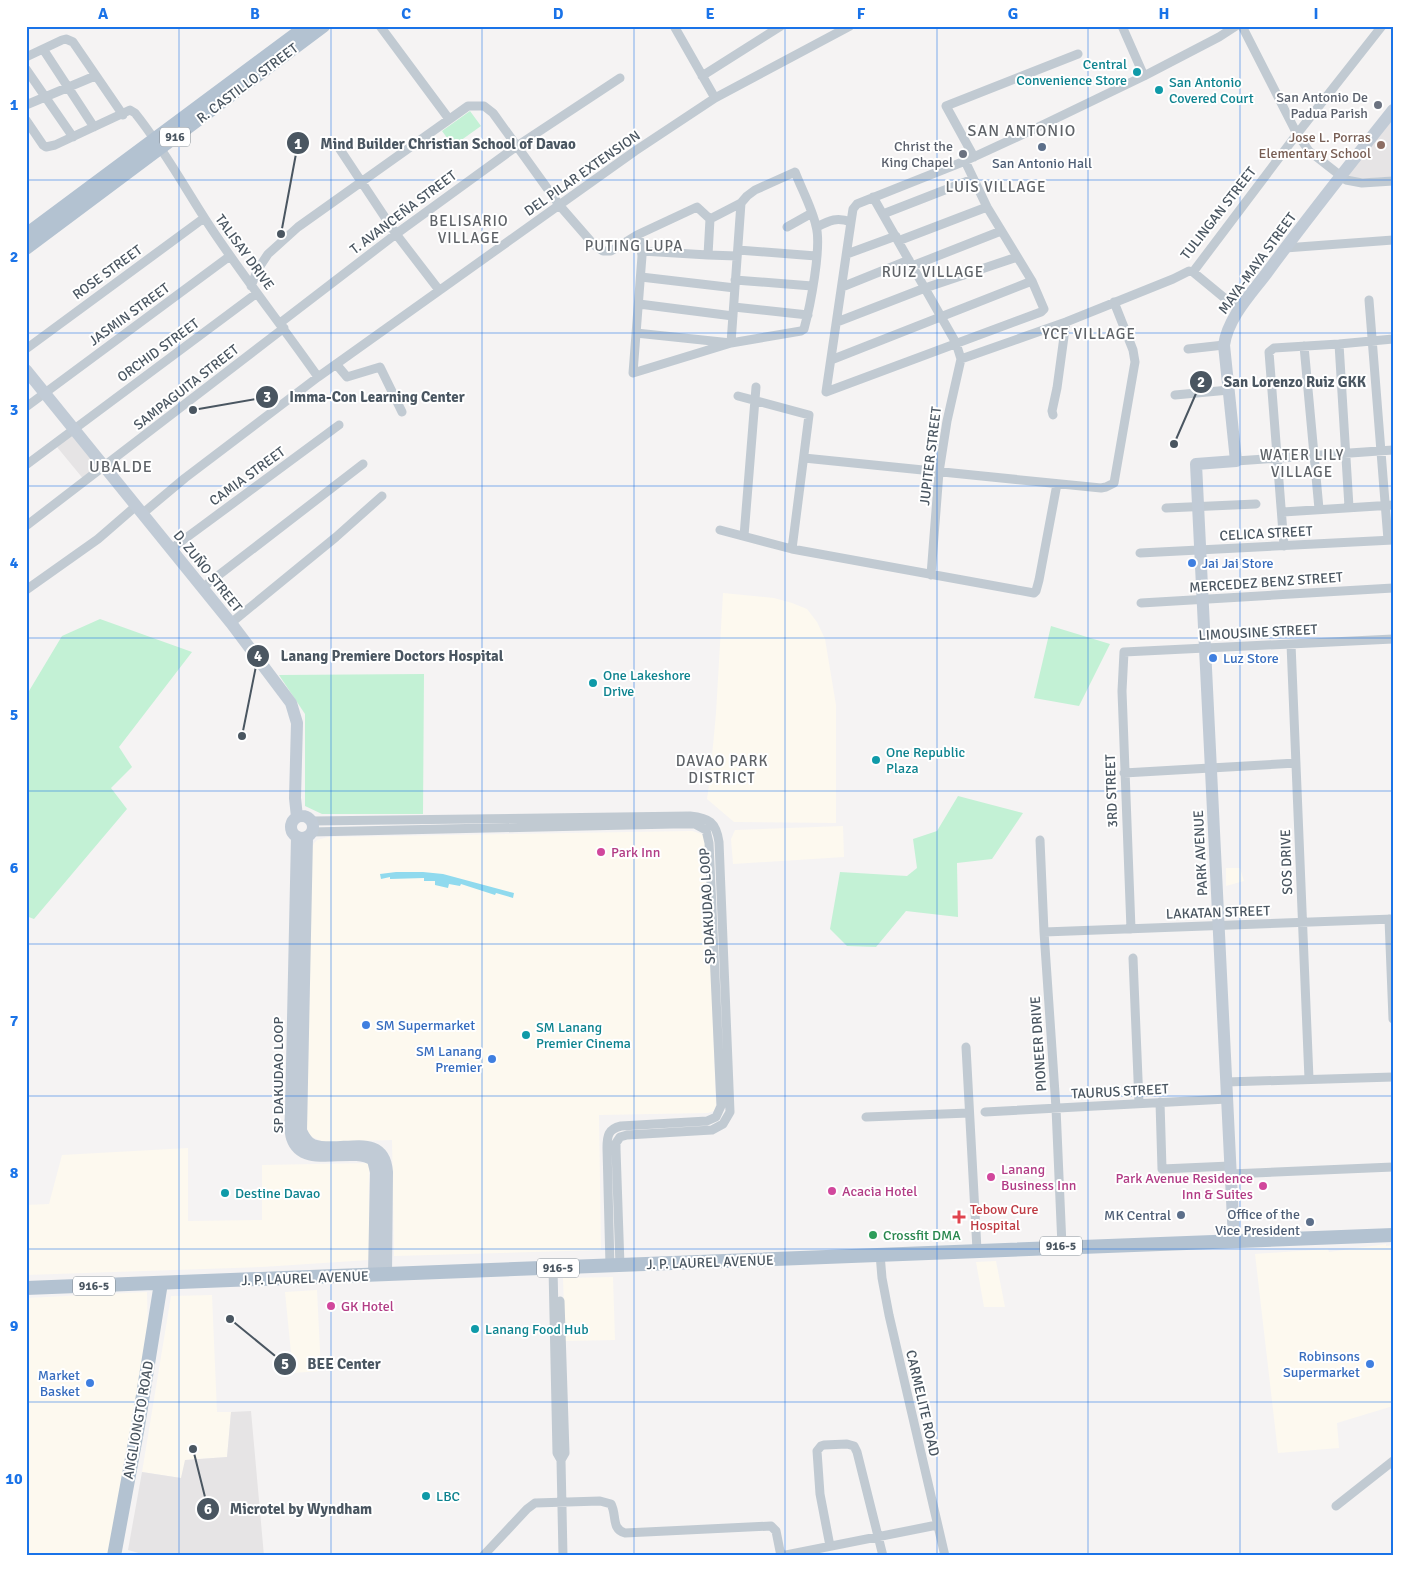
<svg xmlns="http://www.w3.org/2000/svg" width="1419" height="1582" viewBox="0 0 1419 1582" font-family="Signika,sans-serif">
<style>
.commercial{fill:#fdf9ef}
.education{fill:#e6e4e5}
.green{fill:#c3f1d5}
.water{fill:#90daee}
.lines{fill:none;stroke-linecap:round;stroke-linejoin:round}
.street{stroke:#c1cad2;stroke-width:9}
.secondary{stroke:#c1cbd6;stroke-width:12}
.primary{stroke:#b3c2d1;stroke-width:14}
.grid{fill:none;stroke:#1a73e8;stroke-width:1;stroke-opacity:0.55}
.culture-dot{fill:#0f9aa8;stroke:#fff;stroke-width:2}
.worship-dot{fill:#6b7280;stroke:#fff;stroke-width:2}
.education-dot{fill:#8d6e63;stroke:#fff;stroke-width:2}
.service-dot{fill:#5c6f8a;stroke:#fff;stroke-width:2}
.shop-dot{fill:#3f7fe0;stroke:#fff;stroke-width:2}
.hotel-dot{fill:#d1479c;stroke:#fff;stroke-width:2}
.health-dot{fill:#e0444e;stroke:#fff;stroke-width:2}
.leisure-dot{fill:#2e9e5b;stroke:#fff;stroke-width:2}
.labels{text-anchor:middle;stroke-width:4;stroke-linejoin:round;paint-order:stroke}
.shield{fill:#fff;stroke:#808990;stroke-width:1}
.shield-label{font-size:12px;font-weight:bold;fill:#4a5661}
.culture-label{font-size:14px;fill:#0d838f;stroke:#fff;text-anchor:start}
.street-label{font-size:14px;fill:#4a5661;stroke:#fff}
.worship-label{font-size:14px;fill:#5b616d;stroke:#fff;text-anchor:end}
.education-label{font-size:14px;fill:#785e54;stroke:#fff;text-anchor:end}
.service-label{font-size:14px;fill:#4e5e75;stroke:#fff;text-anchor:end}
.shop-label{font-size:14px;fill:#366cbe;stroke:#fff;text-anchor:start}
.hotel-label{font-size:14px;fill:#b23c85;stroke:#fff;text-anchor:start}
.health-label{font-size:14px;fill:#be3a42;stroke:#fff;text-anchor:start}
.leisure-label{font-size:14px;fill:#27864d;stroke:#fff;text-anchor:start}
.neighbourhood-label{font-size:15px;letter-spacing:1px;fill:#5f6368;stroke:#fff}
.quarter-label{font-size:16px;letter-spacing:1px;fill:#5f6368;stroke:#fff}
.leader{fill:none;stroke:#4a5661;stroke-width:2}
.callout-dot{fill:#4a5661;stroke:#fff;stroke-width:2}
.mark-label{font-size:15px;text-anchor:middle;font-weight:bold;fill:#fff}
.callout-label{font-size:15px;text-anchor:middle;font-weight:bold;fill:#4a5661;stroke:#fff;stroke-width:4;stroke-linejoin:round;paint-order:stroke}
.neatline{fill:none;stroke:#1a73e8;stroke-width:2}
.grid-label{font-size:16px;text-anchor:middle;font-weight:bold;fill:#1a73e8}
</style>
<rect width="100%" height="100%" fill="#f5f3f3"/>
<path class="commercial" d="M723,593L774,598L792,603L807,609L817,622L825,639L836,705V823L734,822L707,799L710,778L716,713Z
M843,826L844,857L733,864L731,839L735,830Z
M692,831L702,834L706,840L716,1105L714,1111L708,1113L599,1115L601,1250L394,1256L392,1140L324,1142L312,1137L308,1132L307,1127L312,848L314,843L317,840L328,837Z
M1226,868H1240L1244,881L1226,886Z
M188,1148V1221L262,1220V1165L369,1163V1260L262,1267L26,1275V1205L49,1204L62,1155Z
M1386,1244V1246L1393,1245V1406L1337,1423L1339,1448L1278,1453L1255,1254L1328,1249L1329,1252Z
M996,1261L1005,1307H984L976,1262Z
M613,1277L615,1340L565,1341L563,1278Z
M317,1290L321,1371L293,1373L285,1292Z
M147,1292L148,1335L108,1556H26V1298Z
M212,1295L217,1412H231L227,1457L186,1460L181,1478L142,1472L171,1296Z"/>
<path class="education" d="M1393,113V177L1351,179L1346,176Z
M74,432L103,467L85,481L57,447Z
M251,1411L264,1556H149L128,1550L142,1472L181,1478L185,1460L227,1457L231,1412Z"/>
<path class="green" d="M470,111L481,126L453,146L442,131Z
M100,619L192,652L119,747L132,767L111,788L127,809L34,919L26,916V696L62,636Z
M1051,626L1110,644L1079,706L1034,698Z
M424,674L423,814H322L305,806V714L279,675Z
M958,796L1023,813L992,859L957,863L958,917L906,911L876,947L847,946L830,929L840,872L907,876L917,868L913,839L937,831Z"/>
<path class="water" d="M396,872H423L443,874L514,893L513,898L496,893L495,895L461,884L460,886L449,884L448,888L435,885V881H424V878L390,879V877L381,879L380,874Z"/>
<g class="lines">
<path class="street" d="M380,26L449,119
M674,26L715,98
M1122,26L1144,76
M1242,26L1297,134L1309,151L1346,180L1362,183L1393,181
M43,49L94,127
M26,57L62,40L66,39L73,42L123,115
M26,69L73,137
M702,76L781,26
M26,105L95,76
M26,120L43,145L46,147L55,145L130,110L135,113C164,149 186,190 211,228C245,279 283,327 318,377
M339,148L396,234L439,290
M974,157L946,106L1078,54
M965,161L987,207L1032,281L1044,309L1041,312L826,392L851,222L853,209L857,204L965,161L1030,131L1144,76L1219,37L1236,26
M873,197L956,343L961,359L947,421L939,472L931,575
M883,214L973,179
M787,227L812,213
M817,227C830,220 837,217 851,222
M637,235L640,241L642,256L633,373L731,343L801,331L804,329C810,307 822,247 816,226C812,208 802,190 795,172L755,190L747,196L741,203L710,219L708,255
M898,241L987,207
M1285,248L1393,240
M738,250L816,256
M642,251L708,255L737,256
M847,254L896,236
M912,266L1001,231
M1193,272L1239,310
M641,277L735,288
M735,280L812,286
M251,286L258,269L268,254L298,227L468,106H484L493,113L560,206L594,245L603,251H611L637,235L697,207L710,219
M842,287L909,260
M1369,300L1388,540
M639,304L733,316
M734,307L808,315
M837,322L925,288L1017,257
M280,323L396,234L517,146L620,78
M636,333L731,343L741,203
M1339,344L1349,507
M1304,346L1319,509
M26,349L204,218
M1188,349L1224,345
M961,359L1066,322L1173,279L1189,271L1193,272L1297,134L1382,26
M831,360L1032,281
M336,364L347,377L380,367L402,412
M1175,395L1229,390
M738,396L809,415L792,549
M26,407L230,256
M1053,415L1052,411L1057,388L1066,322
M804,458L1101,488L1106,487L1114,483L1135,362L1133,350L1114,302
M1236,461L1393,450
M26,465L257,293
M1166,508L1256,504
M1283,512L1393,505
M142,514L185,478L318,377L635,151L715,98L850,26
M26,526L284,328
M720,530L792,549L1034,593L1036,591L1039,580L1057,484
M744,536L756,387
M1284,546L1269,352L1274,348L1339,344L1393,339
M171,549L339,425
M1140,553L1393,540
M202,588L363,464
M26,590L98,539L136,506
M1141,603L1393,588
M231,623L336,537L382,496
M1291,644L1309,1079
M1124,773L1296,763
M312,821L690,816C709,818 716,822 719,842L730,1112L723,1124L712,1130L627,1135L620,1137L616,1143V1149L620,1266
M312,832L673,824H695L706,830L709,843L721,1106L716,1117L707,1121L621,1126C608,1129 607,1136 607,1148L610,1266
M1040,840L1044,932L1056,1108L1062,1246
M1389,919L1393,1019
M1131,929L1122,691L1124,652L1393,639
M1044,932L1393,919
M1133,958L1139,1103
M966,1047L977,1250
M1226,1082L1393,1077
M1160,1102L1162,1169L1230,1166
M985,1112L1227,1099
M866,1117L969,1113
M1230,1174L1393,1167
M880,1254L882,1278L889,1315L945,1556
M553,1268L557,1453L561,1460L563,1556
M560,1301L565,1453L561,1460
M1336,1506L1393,1461
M830,1546L820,1494L817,1451L821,1446L824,1445L847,1444L854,1446L857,1452L883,1556
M483,1556L527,1509L535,1503L600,1501L611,1504C617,1515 611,1529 625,1533L771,1526L776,1531L781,1556
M781,1556L937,1525"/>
<path class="secondary" d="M26,370L231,623L291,703L297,723L295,798L297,817
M291 827a11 11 0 1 1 22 0a11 11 0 1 1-22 0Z
M297,837L291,1110C291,1119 289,1129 292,1138C303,1171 351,1145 373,1160L376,1172L374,1275
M307,837L301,1131C304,1137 307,1143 313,1145C339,1155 384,1129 387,1172L386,1275
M1234,1240L1196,464L1236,461L1224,345C1228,318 1250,295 1266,274C1307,218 1350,164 1393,110"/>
<path class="primary" d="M26,235L307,26
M26,248L323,26
M26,1288L1393,1235
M114,1556L138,1426L161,1283"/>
</g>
<path class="grid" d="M179,26V1556M331,26V1556M482,26V1556M634,26V1556M785,26V1556M937,26V1556M1088,26V1556M1240,26V1556M26,180H1393M26,333H1393M26,486H1393M26,638H1393M26,791H1393M26,944H1393M26,1096H1393M26,1249H1393M26,1402H1393"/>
<g class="culture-dot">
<circle cx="1137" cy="72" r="5"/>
<circle cx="1159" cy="90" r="5"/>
<circle cx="593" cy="683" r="5"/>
<circle cx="876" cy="760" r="5"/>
<circle cx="526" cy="1035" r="5"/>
<circle cx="225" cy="1193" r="5"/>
<circle cx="475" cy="1329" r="5"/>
<circle cx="426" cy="1496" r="5"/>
</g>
<g class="worship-dot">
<circle cx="1378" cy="105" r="5"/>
<circle cx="963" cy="154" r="5"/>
</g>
<circle class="education-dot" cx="1381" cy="145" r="5"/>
<g class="service-dot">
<circle cx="1042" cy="147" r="5"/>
<circle cx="1181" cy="1215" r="5"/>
<circle cx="1310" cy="1222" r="5"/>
</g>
<g class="shop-dot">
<circle cx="1192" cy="563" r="5"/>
<circle cx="1213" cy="658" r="5"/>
<circle cx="366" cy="1025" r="5"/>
<circle cx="492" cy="1059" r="5"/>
<circle cx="1370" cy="1364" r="5"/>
<circle cx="90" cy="1383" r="5"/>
</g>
<g class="hotel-dot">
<circle cx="601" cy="852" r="5"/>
<circle cx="991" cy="1177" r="5"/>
<circle cx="1263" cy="1186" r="5"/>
<circle cx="832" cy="1191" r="5"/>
<circle cx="331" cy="1306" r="5"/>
</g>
<path class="health-dot" d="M956.5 1209.5h5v5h5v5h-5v5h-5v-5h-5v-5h5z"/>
<circle class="leisure-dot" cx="873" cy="1235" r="5"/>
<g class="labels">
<g class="shield">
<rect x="160" y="127.5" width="30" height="19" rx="4"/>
<rect x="1040" y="1236.5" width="42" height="19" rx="4"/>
<rect x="537" y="1258.5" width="42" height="19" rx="4"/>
<rect x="73" y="1276.5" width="42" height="19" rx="4"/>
</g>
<g class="shield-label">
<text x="175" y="141">916</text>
<text x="1061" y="1250">916-5</text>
<text x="558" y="1272">916-5</text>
<text x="94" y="1290">916-5</text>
</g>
<g class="culture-label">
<text x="1127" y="69" text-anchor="end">Central<tspan x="1127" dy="16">Convenience Store</tspan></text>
<text x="1169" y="87">San Antonio<tspan x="1169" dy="16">Covered Court</tspan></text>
<text x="603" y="680">One Lakeshore<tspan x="603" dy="16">Drive</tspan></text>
<text x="886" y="757">One Republic<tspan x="886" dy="16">Plaza</tspan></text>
<text x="536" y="1032">SM Lanang<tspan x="536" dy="16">Premier Cinema</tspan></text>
<text x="235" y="1198">Destine Davao</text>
<text x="485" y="1334">Lanang Food Hub</text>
<text x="436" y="1501">LBC</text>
</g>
<g class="street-label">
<text transform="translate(247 83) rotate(-37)" y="5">R. CASTILLO STREET</text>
<text transform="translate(582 173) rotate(-35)" y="5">DEL PILAR EXTENSION</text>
<text transform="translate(403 212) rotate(-37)" y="5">T. AVANCEÑA STREET</text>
<text transform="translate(1218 213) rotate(-52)" y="5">TULINGAN STREET</text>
<text transform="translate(245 252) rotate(54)" y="5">TALISAY DRIVE</text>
<text transform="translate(1257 263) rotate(-54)" y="5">MAYA-MAYA STREET</text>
<text transform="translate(107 272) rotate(-36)" y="5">ROSE STREET</text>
<text transform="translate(129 314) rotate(-36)" y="5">JASMIN STREET</text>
<text transform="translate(158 350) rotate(-36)" y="5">ORCHID STREET</text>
<text transform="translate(186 387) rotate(-38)" y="5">SAMPAGUITA STREET</text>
<text transform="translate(930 456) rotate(-83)" y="5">JUPITER STREET</text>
<text transform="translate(247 476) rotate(-36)" y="5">CAMIA STREET</text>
<text transform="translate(1266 533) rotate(-3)" y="5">CELICA STREET</text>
<text transform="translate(208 571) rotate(51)" y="5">D. ZUÑO STREET</text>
<text transform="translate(1266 582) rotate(-4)" y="5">MERCEDEZ BENZ STREET</text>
<text transform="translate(1258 632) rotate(-3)" y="5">LIMOUSINE STREET</text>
<text transform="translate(1111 791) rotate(-92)" y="5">3RD STREET</text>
<text transform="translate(1200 853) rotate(-93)" y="5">PARK AVENUE</text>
<text transform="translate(1286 862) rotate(-92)" y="5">SOS DRIVE</text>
<text transform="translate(707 906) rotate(-93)" y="5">SP DAKUDAO LOOP</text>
<text transform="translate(1218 912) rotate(-2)" y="5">LAKATAN STREET</text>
<text transform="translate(1038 1044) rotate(-94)" y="5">PIONEER DRIVE</text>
<text transform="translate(278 1075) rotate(-90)" y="5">SP DAKUDAO LOOP</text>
<text transform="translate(1120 1091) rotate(-3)" y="5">TAURUS STREET</text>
<text transform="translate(710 1262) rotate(-2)" y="5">J. P. LAUREL AVENUE</text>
<text transform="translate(305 1278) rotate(-2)" y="5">J. P. LAUREL AVENUE</text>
<text transform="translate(923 1403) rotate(77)" y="5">CARMELITE ROAD</text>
<text transform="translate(138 1420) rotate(-80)" y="5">ANGLIONGTO ROAD</text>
</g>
<g class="worship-label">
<text x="1368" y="102">San Antonio De<tspan x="1368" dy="16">Padua Parish</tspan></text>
<text x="953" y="151">Christ the<tspan x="953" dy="16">King Chapel</tspan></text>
</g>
<g class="education-label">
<text x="1371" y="142">Jose L. Porras<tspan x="1371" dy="16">Elementary School</tspan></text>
</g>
<g class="service-label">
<text x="1042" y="168" text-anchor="middle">San Antonio Hall</text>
<text x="1300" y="1219">Office of the<tspan x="1300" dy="16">Vice President</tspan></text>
<text x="1171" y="1220">MK Central</text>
</g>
<g class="shop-label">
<text x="1202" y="568">Jai Jai Store</text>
<text x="1223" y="663">Luz Store</text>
<text x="376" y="1030">SM Supermarket</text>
<text x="482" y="1056" text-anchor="end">SM Lanang<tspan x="482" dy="16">Premier</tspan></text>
<text x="1360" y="1361" text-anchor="end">Robinsons<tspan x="1360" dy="16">Supermarket</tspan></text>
<text x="80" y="1380" text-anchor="end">Market<tspan x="80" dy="16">Basket</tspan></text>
</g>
<g class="hotel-label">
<text x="611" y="857">Park Inn</text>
<text x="1001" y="1174">Lanang<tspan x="1001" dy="16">Business Inn</tspan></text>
<text x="1253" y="1183" text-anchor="end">Park Avenue Residence<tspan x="1253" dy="16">Inn &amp; Suites</tspan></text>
<text x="842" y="1196">Acacia Hotel</text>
<text x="341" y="1311">GK Hotel</text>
</g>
<g class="health-label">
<text x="970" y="1214">Tebow Cure<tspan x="970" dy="16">Hospital</tspan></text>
</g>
<g class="leisure-label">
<text x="883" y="1240">Crossfit DMA</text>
</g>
<g class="neighbourhood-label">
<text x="996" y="192">LUIS VILLAGE</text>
<text x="469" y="226">BELISARIO<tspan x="469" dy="17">VILLAGE</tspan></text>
<text x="634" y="251">PUTING LUPA</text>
<text x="933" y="277">RUIZ VILLAGE</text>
<text x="1089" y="339">YCF VILLAGE</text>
<text x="1302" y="460">WATER LILY<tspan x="1302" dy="17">VILLAGE</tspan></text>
<text x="722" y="766">DAVAO PARK<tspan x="722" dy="17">DISTRICT</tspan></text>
</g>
<g class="quarter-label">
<text x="1022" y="136">SAN ANTONIO</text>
<text x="121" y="472">UBALDE</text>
</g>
</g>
<path class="leader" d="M281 234L298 143M1174 444L1201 382M193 410L267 397M242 736L258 656M230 1319L285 1364M193 1449L208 1509"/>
<g class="callout-dot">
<circle cx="281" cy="234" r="5"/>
<circle cx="1174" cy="444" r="5"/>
<circle cx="193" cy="410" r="5"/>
<circle cx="242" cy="736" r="5"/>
<circle cx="230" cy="1319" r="5"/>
<circle cx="193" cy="1449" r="5"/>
<circle cx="298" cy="143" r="12"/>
<circle cx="1201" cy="382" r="12"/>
<circle cx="267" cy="397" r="12"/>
<circle cx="258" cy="656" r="12"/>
<circle cx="285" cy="1364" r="12"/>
<circle cx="208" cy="1509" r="12"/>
</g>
<g class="mark-label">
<text x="298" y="149">1</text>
<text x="1201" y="387">2</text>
<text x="267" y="402">3</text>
<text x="258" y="661">4</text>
<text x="285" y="1369">5</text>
<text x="208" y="1514">6</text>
</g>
<g class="callout-label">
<text x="448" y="149">Mind Builder Christian School of Davao</text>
<text x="1295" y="387">San Lorenzo Ruiz GKK</text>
<text x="377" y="402">Imma-Con Learning Center</text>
<text x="392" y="661">Lanang Premiere Doctors Hospital</text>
<text x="344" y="1369">BEE Center</text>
<text x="301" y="1514">Microtel by Wyndham</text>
</g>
<rect width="1419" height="1582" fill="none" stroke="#ffffff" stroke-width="55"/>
<rect x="28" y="28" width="1364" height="1526" class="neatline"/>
<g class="grid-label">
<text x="103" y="19">A</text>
<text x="255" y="19">B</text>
<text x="406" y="19">C</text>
<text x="558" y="19">D</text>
<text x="710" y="19">E</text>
<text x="861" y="19">F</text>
<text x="1013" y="19">G</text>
<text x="1164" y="19">H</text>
<text x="1316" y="19">I</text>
<text x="14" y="110">1</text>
<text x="14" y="262">2</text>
<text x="14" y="415">3</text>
<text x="14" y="568">4</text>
<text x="14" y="720">5</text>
<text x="14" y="873">6</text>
<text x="14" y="1026">7</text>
<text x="14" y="1178">8</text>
<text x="14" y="1331">9</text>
<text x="14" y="1484">10</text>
</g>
</svg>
